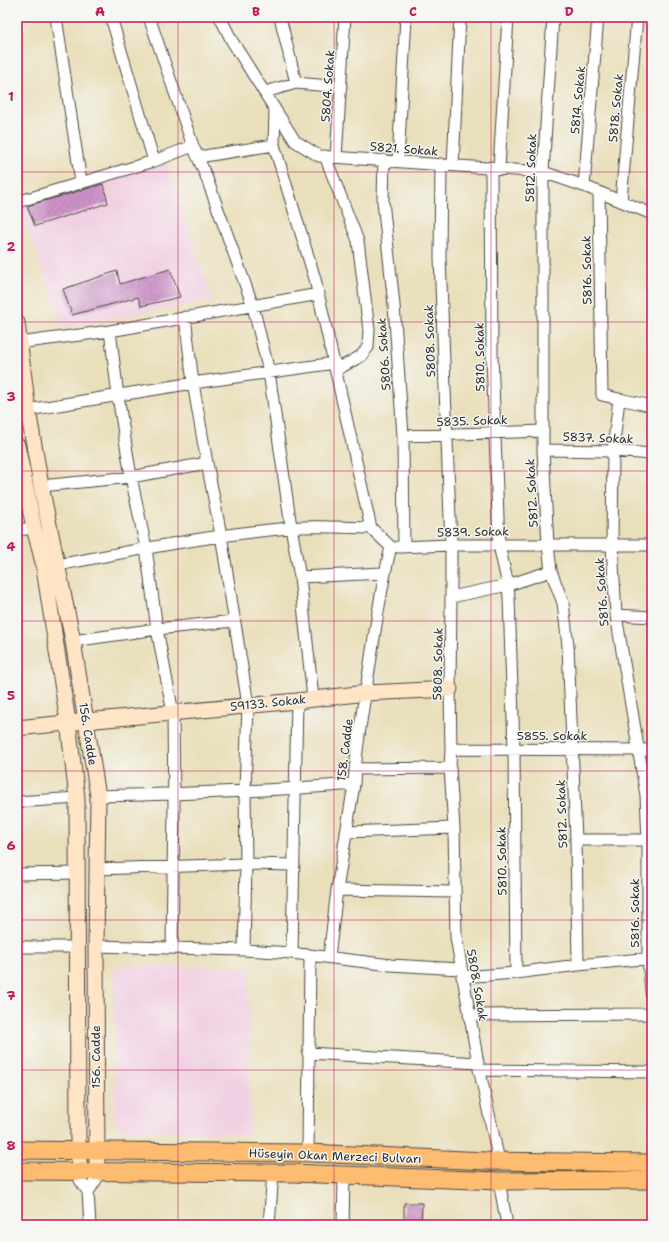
<svg xmlns="http://www.w3.org/2000/svg" width="669" height="1242" viewBox="0 0 669 1242" font-family="'Shantell Sans',sans-serif">
<style>
.built{fill:#f1d0e3}
.building{fill:url(#building-hatch)}
.lines{fill:none;stroke-linecap:round;stroke-linejoin:round}
.street-casing{stroke:#484641;stroke-width:13}
.secondary-casing{stroke:#484641;stroke-width:17}
.primary-casing{stroke:#484641;stroke-width:19}
.street{stroke:#fff;stroke-width:11}
.secondary{stroke:#ffe4c6;stroke-width:15}
.primary{stroke:#febc70;stroke-width:17}
.grid{fill:none;stroke:#c2185b;stroke-width:1;stroke-opacity:0.55}
.labels{text-anchor:middle;stroke-width:3;stroke-linejoin:round;paint-order:stroke}
.street-label{font-size:12px;fill:#2b2b2b;stroke:#f6f6f2}
.neatline{fill:none;stroke:#c2185b;stroke-width:1.5}
.grid-label{font-size:13px;text-anchor:middle;font-weight:bold;fill:#c2185b}
</style>
<defs>
<pattern id="building-hatch" width="6" height="6" patternUnits="userSpaceOnUse"><rect width="6" height="6" fill="#ce93c9"/><path d="M-1 1l2-2M0 6l6-6M5 7l2-2" fill="none" stroke="#a778a3"/></pattern>
</defs>
<rect width="100%" height="100%" fill="#f6f6f2"/>
<filter id="ink" filterUnits="userSpaceOnUse"><feTurbulence type="fractalNoise" baseFrequency=".025" numOctaves="2"/><feDisplacementMap in="SourceGraphic" scale="8" xChannelSelector="R" yChannelSelector="G"/><feConvolveMatrix kernelMatrix="1 2 1 2 8 2 1 2 1" color-interpolation-filters="sRGB"/></filter>
<filter id="wash" filterUnits="userSpaceOnUse"><feTurbulence type="fractalNoise" baseFrequency=".012" numOctaves="4" result="noise"/><feDisplacementMap in="SourceGraphic" scale="16" xChannelSelector="R" yChannelSelector="G"/><feGaussianBlur stdDeviation="0.9" result="paint"/><feColorMatrix in="noise" values="0 0 0 0 0 0 0 0 0 0 0 0 0 0 0 0 0 1.4 0 .05"/><feComposite in="paint" operator="in"/></filter>
<g filter="url(#wash)">
<rect width="100%" height="100%" fill="#eadfbb"/>
<path class="built" d="M165,160L213,300L63,327L20,206Z
M119,966L249,967L250,1135L121,1129L115,1122L114,970Z"/>
<g id="blocks">
<path class="building" d="M103,184L108,203L35,226L27,206Z
M170,269L180,297L141,306L138,297L72,315L63,289L117,271L120,284Z
M404,1203H422L421,1225H404Z"/>
</g>
</g>
<g filter="url(#ink)">
<use href="#blocks" fill-opacity="0" stroke="#484641" stroke-width="1"/>
<g class="lines">
<g class="street-casing">
<path id="street" d="M56,17L81,182
M111,17L154,161
M149,17L193,146L206,176L253,306L269,372L291,527L300,577L313,698
M220,17L232,41L295,141L319,156L543,172L584,186L652,214
M553,17L543,172V450L548,545L551,571L563,603L568,646L576,840L578,965
M296,83L341,87
M265,92L296,83L280,17
M275,109L274,145L315,279L371,528L391,547
M325,156L358,241L369,330L368,347L361,356L336,370
M198,157L274,145
M336,157L345,17
M384,160L383,201L394,305L403,436L404,547
M398,161L406,17
M441,164L440,257L451,545V597L450,689L451,749L450,768L454,828L456,937L478,1063L499,1161
M453,165L460,17
M491,167L492,355L499,545L508,585L509,598L514,749L516,973
M499,168L508,17
M584,186L598,17
M599,192L602,395L619,399L613,451L612,545L616,615L646,795L648,840V958L652,1002
M621,201L637,17
M17,202L154,161L193,146
M185,317L193,383L207,463L221,535L248,705L245,791L246,864L244,950
M110,331L118,396L131,477L146,548L157,629L173,713L174,806L172,947
M19,343L110,331L319,294
M619,399L652,406
M28,410L193,383L335,363
M403,436L543,431
M543,450L613,451L652,454
M41,486L131,477L207,463
M17,530L34,528
M398,547L451,545H652
M58,565C135,550 211,535 289,528C316,525 344,528 371,528
M300,577L384,573
M451,597L508,585L551,571
M616,615L652,617
M73,641L157,629L234,621
M451,749L652,750
M355,769L450,768
M98,796C184,794 269,791 354,784
M17,802L77,798
M346,832L454,828
M576,840H652
M97,869L246,864L294,865
M17,874L78,873
M337,890L455,892
M96,946L244,950L292,953L391,965L460,969
M17,947H78
M292,953L297,701
M329,957L337,890L354,784C356,744 364,704 370,664C376,625 381,586 391,547
M462,977L516,973L578,965L652,958
M469,1015L652,1014
M308,1053L478,1063
M479,1070L652,1072
M308,1153L310,955
M80,1171V1180L88,1192
M499,1181L507,1225
M88,1192L90,1225
M88,1192L96,1180L97,1172
M269,1225L273,1173
M343,1225L344,1176"/>
</g>
<g class="secondary-casing">
<path id="secondary" d="M17,323L28,410L41,486L73,641L98,796L96,946L97,1172
M17,445L34,528L43,562L68,722L77,798L78,1150L80,1171
M17,728L86,721L297,701L366,693L450,689"/>
</g>
<g class="primary-casing">
<path id="primary" d="M17,1150L308,1153L487,1161L652,1163
M17,1171L292,1173L499,1181L652,1180"/>
</g>
<use href="#street" class="street"/>
<use href="#secondary" class="secondary"/>
<use href="#primary" class="primary"/>
</g>
</g>
<path class="grid" d="M178,17V1225M334,17V1225M491,17V1225M17,172H652M17,322H652M17,471H652M17,621H652M17,771H652M17,920H652M17,1070H652"/>
<g class="labels">
<g class="street-label">
<text transform="translate(328 86) rotate(-86)" y="4">5804. Sokak</text>
<text transform="translate(578 100) rotate(-85)" y="4">5814. Sokak</text>
<text transform="translate(616 108) rotate(-85)" y="4">5818. Sokak</text>
<text transform="translate(404 149) rotate(4)" y="4">5821. Sokak</text>
<text transform="translate(531 168) rotate(-88)" y="4">5812. Sokak</text>
<text transform="translate(587 270) rotate(-91)" y="4">5816. Sokak</text>
<text transform="translate(430 341) rotate(-92)" y="4">5808. Sokak</text>
<text transform="translate(384 354) rotate(-94)" y="4">5806. Sokak</text>
<text transform="translate(480 357) rotate(-91)" y="4">5810. Sokak</text>
<text transform="translate(472 421) rotate(-2)" y="4">5835. Sokak</text>
<text transform="translate(598 438) rotate(2)" y="4">5837. Sokak</text>
<text transform="translate(532 493) rotate(-93)" y="4">5812. Sokak</text>
<text transform="translate(473 532) rotate(-1)" y="4">5839. Sokak</text>
<text transform="translate(602 592) rotate(-94)" y="4">5816. Sokak</text>
<text transform="translate(438 664) rotate(-89)" y="4">5808. Sokak</text>
<text transform="translate(268 703) rotate(-6)" y="4">59133. Sokak</text>
<text transform="translate(88 734) rotate(81)" y="4">156. Cadde</text>
<text x="552" y="740">5855. Sokak</text>
<text transform="translate(345 750) rotate(-83)" y="4">158. Cadde</text>
<text transform="translate(562 814) rotate(-92)" y="4">5812. Sokak</text>
<text transform="translate(502 861) rotate(-91)" y="4">5810. Sokak</text>
<text transform="translate(635 913) rotate(-90)" y="4">5816. Sokak</text>
<text transform="translate(477 985) rotate(80)" y="4">5808. Sokak</text>
<text transform="translate(96 1057) rotate(-90)" y="4">156. Cadde</text>
<text transform="translate(335 1156) rotate(2)" y="4">Hüseyin Okan Merzeci Bulvarı</text>
</g>
</g>
<rect width="669" height="1242" fill="none" stroke="#f6f6f2" stroke-width="44"/>
<rect x="22" y="22" width="625" height="1198" class="neatline"/>
<g class="grid-label">
<text x="100" y="16">A</text>
<text x="256" y="16">B</text>
<text x="413" y="16">C</text>
<text x="569" y="16">D</text>
<text x="11" y="101">1</text>
<text x="11" y="251">2</text>
<text x="11" y="401">3</text>
<text x="11" y="551">4</text>
<text x="11" y="700">5</text>
<text x="11" y="850">6</text>
<text x="11" y="1000">7</text>
<text x="11" y="1150">8</text>
</g>
</svg>
